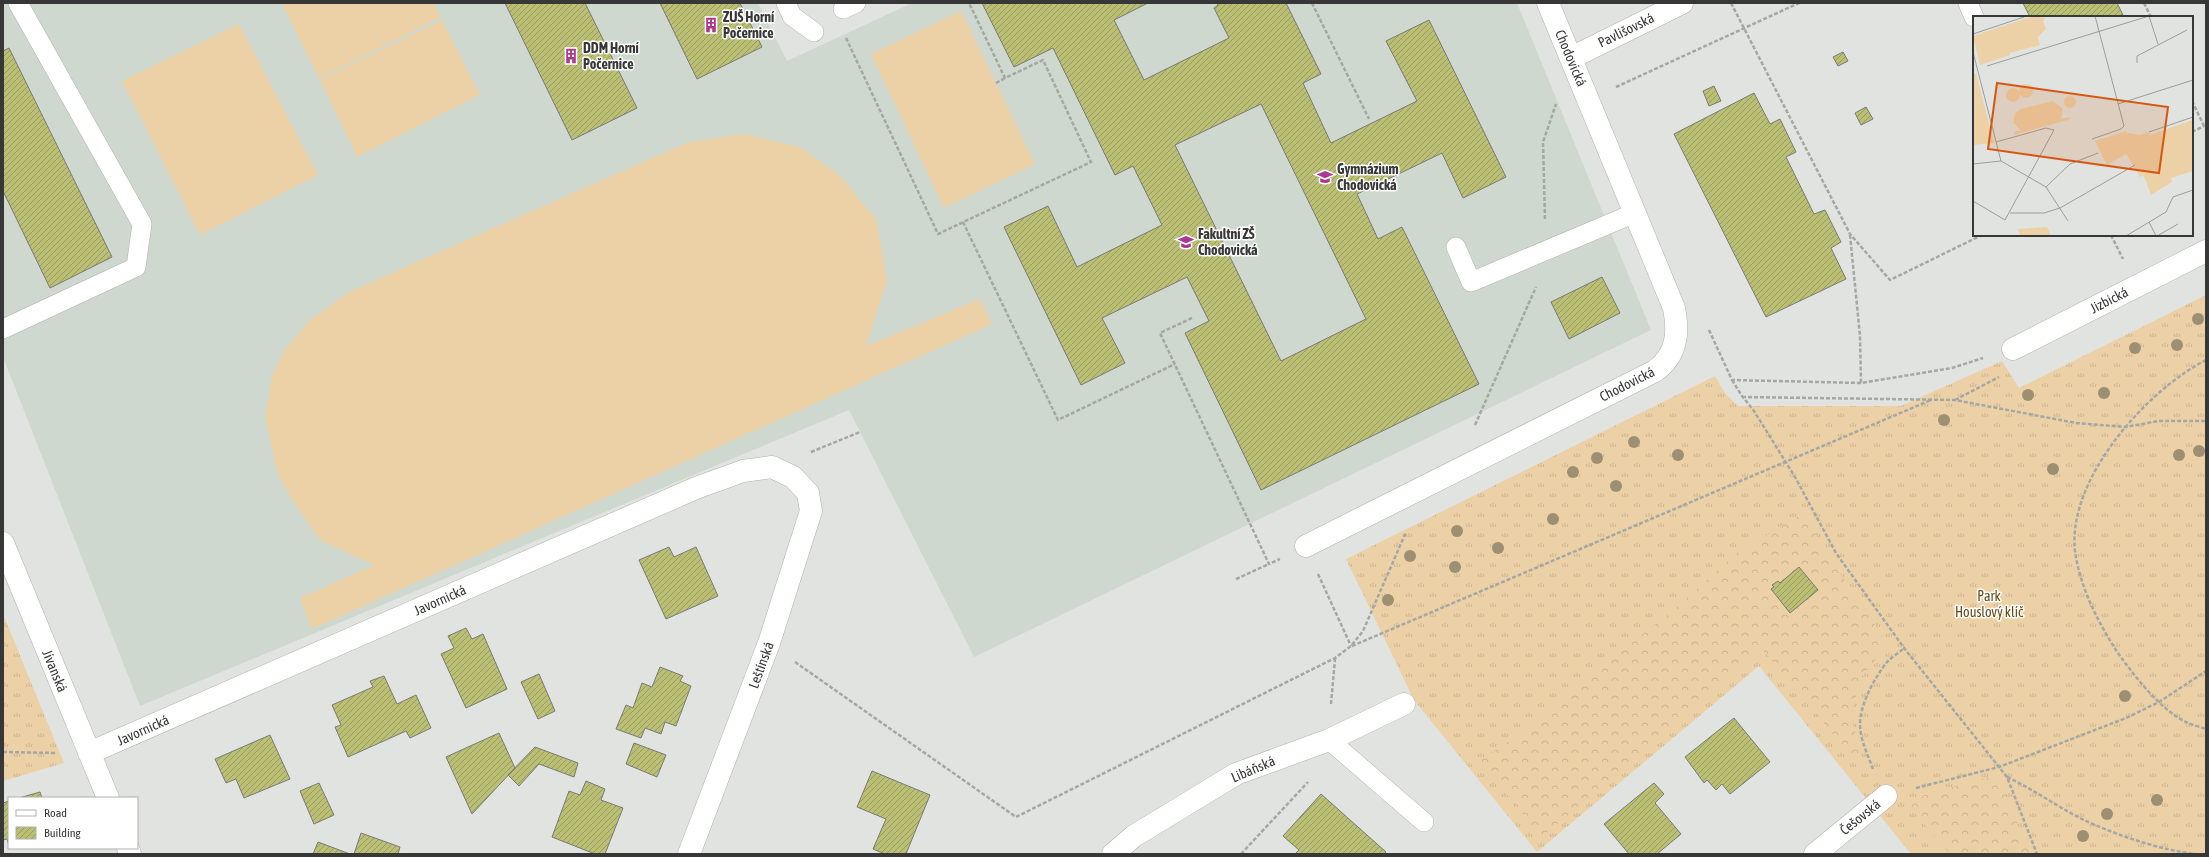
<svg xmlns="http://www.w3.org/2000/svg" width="2209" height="857" viewBox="0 0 2209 857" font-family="'Asap Condensed',sans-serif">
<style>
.built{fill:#cfd8cf}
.grass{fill:url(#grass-tufts)}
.forest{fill:url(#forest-crowns)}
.pitch{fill:#ecd1a7}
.building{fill:url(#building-hatch);stroke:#797a76;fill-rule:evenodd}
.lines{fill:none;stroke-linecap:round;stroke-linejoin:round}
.service-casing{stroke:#afb2ae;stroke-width:20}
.minor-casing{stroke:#afb2ae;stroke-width:23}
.path{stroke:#a5a7a4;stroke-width:2.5;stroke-dasharray:4 2;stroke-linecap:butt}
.service{stroke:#fff;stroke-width:19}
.minor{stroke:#fff;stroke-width:22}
.tree{fill:#9d8f71}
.labels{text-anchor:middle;stroke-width:3;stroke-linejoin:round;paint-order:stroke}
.poi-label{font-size:14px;font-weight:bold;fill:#363736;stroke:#fff;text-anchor:start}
.street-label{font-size:14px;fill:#363736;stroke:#fff}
.park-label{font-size:14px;fill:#664a17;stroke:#fff}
.inset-road{fill:none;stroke:#9c9e9b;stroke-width:1}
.view{fill:#d65610;fill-opacity:0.15;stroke:#d65610;stroke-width:2}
.inset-edge{fill:none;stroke:#363736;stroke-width:2}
</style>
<defs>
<pattern id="grass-tufts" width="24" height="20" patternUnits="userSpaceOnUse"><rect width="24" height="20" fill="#ecd1a7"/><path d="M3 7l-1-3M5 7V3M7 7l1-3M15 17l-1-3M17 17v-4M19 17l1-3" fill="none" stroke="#cbb490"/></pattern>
<pattern id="forest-crowns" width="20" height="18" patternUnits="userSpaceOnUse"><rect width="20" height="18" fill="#ecd1a7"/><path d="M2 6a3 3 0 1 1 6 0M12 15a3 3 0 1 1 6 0" fill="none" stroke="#cbb490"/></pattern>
<pattern id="building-hatch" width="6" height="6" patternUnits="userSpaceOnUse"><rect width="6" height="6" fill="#bbbf74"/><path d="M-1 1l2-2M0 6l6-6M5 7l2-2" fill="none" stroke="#999c60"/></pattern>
</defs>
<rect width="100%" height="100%" fill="#e0e3df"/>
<path class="built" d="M3,3H758L787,61L912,3H1517L1651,330L974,657L849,410L140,706L3,357Z"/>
<path class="grass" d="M2206,295V854H1911L1759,666L1537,852L1414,700L1346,559L1715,376L1725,393L1738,406H1901L2002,361L2019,388Z
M3,614L64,763L3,781Z"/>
<path class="forest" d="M1804,513L1828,556L1888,644L1862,676L1851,713L1862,769L1762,649L1541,838L1480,760L1545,718L1604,664L1675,609L1738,552Z
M1997,775L2030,854H1950L1910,807L1924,795Z"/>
<path class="pitch" d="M282,3H433L441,17L319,79Z
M961,11L1035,164L944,208L871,54Z
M442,20L480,95L357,157L320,80Z
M239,24L318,175L200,235L122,81Z
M743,134L800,147L839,175L876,219L887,280L866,346L980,299L992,324L312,629L300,598L374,565L320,540L292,500L277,472L265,416L273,373L284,351L310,320L349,292L686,143Z"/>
<path class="building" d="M505,3H585L637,108L572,140Z
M660,3H740L762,47L697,79Z
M982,3H1148L1114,20L1144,80L1229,38L1214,8L1218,5L1217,3H1286L1321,74L1303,83L1331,143L1417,101L1386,41L1429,20L1506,177L1463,198L1442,153L1357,194L1378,239L1402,227L1479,384L1261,490L1185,333L1209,321L1187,277L1102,318L1125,363L1081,385L1004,227L1048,206L1077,267L1162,225L1133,166L1115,175L1053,48L1014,67ZM1261,104L1366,319L1281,361L1175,145Z
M2023,3H2117L2124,17H2030Z
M9,48L112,257L50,288L3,191V51Z
M1843,52L1848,61L1838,66L1833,57Z
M1714,86L1721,101L1709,106L1703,91Z
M1754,93L1770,124L1780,119L1796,152L1786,157L1814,214L1825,210L1841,242L1831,248L1846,279L1766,317L1674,134Z
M1866,107L1873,119L1861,125L1855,113Z
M1602,277L1620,313L1569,339L1551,302Z
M669,547L674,557L696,547L718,596L666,619L639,560Z
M1799,567L1818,590L1790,613L1771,589L1774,587L1772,585L1778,581L1780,583Z
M466,628L472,639L483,634L507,689L466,708L441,654L454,648L448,636Z
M660,667L683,676L680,681L691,686L676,726L665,722L661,734L645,728L641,738L616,729L626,705L633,708L642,683L652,687Z
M539,674L555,711L538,719L521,682Z
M384,676L397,704L416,695L431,728L410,738L406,731L348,757L335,727L341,725L332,705L373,687L370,681Z
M1734,718L1770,762L1730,794L1722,784L1716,790L1707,780L1704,783L1685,757Z
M499,733L515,768L472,814L446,757Z
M270,735L290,779L244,798L236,779L226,783L215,759Z
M634,743L666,755L657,777L626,764Z
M535,747L578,763L574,777L539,764L519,786L508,775Z
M872,771L930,795L906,854H885L873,849L886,819L857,807Z
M586,781L605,789L601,800L623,808L605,854H595L552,837L569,791L580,795Z
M319,783L334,815L314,824L300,791Z
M1654,783L1664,794L1655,803L1681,834L1657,854H1629L1604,824Z
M40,792L42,798H19Z
M1321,794L1386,852L1384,854H1295L1299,850L1283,836Z
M9,801V846L7,839L3,840V803Z
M361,833L400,847L398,854H354Z
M318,842L350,854H313Z"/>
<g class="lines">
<g class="service-casing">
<path id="service" d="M786,3L792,16L814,32
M1968,3L1974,17
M843,9L856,3
M1456,247L1471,282L1635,213
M3,329L136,267L142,224L18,3
M1329,740L1424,822"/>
</g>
<g class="minor-casing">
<path id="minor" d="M1571,58L1682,3
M2013,349L2206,251
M3,543L108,798
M1306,546L1655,371C1677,355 1679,333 1674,308L1548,3
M89,753L696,488L743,471L772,467L793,477L808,493L811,511L769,643L689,854
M128,848L130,854
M1113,854L1134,836L1236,774L1329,740L1404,704
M1815,854L1886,796"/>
</g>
<path class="path" d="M1312,3L1369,119
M1731,3L1850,234L1890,280L1982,235
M2144,3L2151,17
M846,38L938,234L1091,162L1043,60L1005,78L969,3
M996,83L1005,78
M1616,87L1799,3
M2192,101L2204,126L2206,125
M2192,132L2204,126
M1545,219L1543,142L1556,104
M963,222L1058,420L1175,364
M1850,235L1860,336L1861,383
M2111,235L2123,259
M1192,318L1160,333L1269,564L1280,559
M1709,330L1732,380L1861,383L1952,368L1983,358
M2206,360C2147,390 2067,479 2075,551C2080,588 2099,625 2120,656C2136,678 2161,710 2186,722C2192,725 2200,727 2206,729
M1732,380L1742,396L1754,411L1795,477L1836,553L1904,648L2007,777L2037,854
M1742,397L1955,400L2076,423L2126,427L2158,421H2206
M1955,400L1999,377
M1475,425L1536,287
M811,452L860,432
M1318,574L1351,646
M1236,579L1269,564
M1352,646L1931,400
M795,662L1016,817L1335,658L1351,646L1363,631L1406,532
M1331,704L1335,659
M3,752L56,753
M1873,769C1868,755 1860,740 1860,724C1860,704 1875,677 1887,662C1892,657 1899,653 1904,648
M2007,777C2033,789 2056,806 2082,819C2113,834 2163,851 2196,854
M1916,788L1999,767L2126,718L2159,702L2206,671
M1241,854L1308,782"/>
<use href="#service" class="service"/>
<use href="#minor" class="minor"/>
</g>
<g class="tree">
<circle cx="2198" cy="319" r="6"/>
<circle cx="2177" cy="345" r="6"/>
<circle cx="2135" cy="348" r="6"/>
<circle cx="2104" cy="393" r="6"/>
<circle cx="2028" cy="395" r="6"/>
<circle cx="1944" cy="420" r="6"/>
<circle cx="1634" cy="442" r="6"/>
<circle cx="2199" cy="451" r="6"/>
<circle cx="1678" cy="455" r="6"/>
<circle cx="2179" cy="455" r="6"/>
<circle cx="1597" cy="458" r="6"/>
<circle cx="2053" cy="469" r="6"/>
<circle cx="1573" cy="472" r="6"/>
<circle cx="1616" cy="486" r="6"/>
<circle cx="1553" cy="519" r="6"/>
<circle cx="1457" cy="531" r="6"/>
<circle cx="1498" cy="548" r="6"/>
<circle cx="1410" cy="556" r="6"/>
<circle cx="1455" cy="567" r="6"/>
<circle cx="1388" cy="600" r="6"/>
<circle cx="2125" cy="696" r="6"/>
<circle cx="2157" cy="800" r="6"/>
<circle cx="2107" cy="814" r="6"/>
<circle cx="2083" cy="836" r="6"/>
</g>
<defs>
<g id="building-bare" transform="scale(1.2)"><path d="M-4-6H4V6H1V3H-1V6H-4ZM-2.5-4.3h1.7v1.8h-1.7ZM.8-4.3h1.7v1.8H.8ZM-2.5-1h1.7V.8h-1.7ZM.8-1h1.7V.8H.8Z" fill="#ad3890" stroke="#fff" stroke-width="2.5" paint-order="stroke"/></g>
<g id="school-bare" transform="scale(1.2)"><path d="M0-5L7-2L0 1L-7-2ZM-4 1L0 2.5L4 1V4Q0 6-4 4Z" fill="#ad3890" stroke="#fff" stroke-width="2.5" paint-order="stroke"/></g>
</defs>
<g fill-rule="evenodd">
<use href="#building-bare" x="711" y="25"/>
<use href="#building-bare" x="571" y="56"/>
<use href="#school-bare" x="1325" y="177"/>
<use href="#school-bare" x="1186" y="242"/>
</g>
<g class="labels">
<g class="poi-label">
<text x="723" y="22">ZUŠ Horní<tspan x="723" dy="16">Počernice</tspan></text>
<text x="583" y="53">DDM Horní<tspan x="583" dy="16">Počernice</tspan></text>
<text x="1337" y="174">Gymnázium<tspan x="1337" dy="16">Chodovická</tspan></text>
<text x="1198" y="239">Fakultní ZŠ<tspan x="1198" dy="16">Chodovická</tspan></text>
</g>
<g class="street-label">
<text transform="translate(1626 30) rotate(-26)" y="5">Pavlišovská</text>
<text transform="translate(1571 58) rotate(67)" y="5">Chodovická</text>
<text transform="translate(2109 300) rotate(-27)" y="5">Jizbická</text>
<text transform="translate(1627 384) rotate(-27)" y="5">Chodovická</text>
<text transform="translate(440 600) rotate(-24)" y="5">Javornická</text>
<text transform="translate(761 665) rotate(-70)" y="5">Leštínská</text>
<text transform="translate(55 671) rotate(68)" y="5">Jívanská</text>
<text transform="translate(143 730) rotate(-24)" y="5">Javornická</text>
<text transform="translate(1253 769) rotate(-23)" y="5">Libáňská</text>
<text transform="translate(1860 817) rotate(-39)" y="5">Češovská</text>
</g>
<g class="park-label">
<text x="1989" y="601">Park<tspan x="1989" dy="16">Houslový klíč</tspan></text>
</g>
</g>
<g transform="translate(1973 16)">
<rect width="220" height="220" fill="#e0e3df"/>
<path d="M61,0L72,2L70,5L73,13L65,21L67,29L37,37V39L7,49L0,20ZM0,57L3,58L21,127L0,129ZM220,104V155L198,162L199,166L178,179L173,165L170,159L167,161L153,138L134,149L122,125L153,115L155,117L167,119L175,116L177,119ZM74,211L78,220H47L45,213Z" fill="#ecd1a7"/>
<path d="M158,126L163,137L160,147L154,136L134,148L131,142Z" fill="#ecd1a7"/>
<path d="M46 75a7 7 0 1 1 14 0a7 7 0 1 1-14 0ZM33 79a7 7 0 1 1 14 0a7 7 0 1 1-14 0ZM91 86a6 6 0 1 1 12 0a6 6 0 1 1-12 0ZM80,85L90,93L88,103L97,101L98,103L41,119V116L47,114L40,106L42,97L48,93Z" fill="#ecd1a7"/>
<path class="inset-road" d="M176,0L185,28M0,18L54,0M0,36L28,145M164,47V40L214,14M14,50L176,0M145,88L220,64M176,116L220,101M119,123L148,113L151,110L122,0M0,148L28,145L73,171L95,205M73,171L97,148L125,137M0,185L32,204L81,114L73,112L23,126M37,197H71L87,192L162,149M176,206L183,220M153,220L193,196L200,181L220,174M184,220L205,208"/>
<path class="view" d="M24,67L195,91L186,157L15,133Z"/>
<rect width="220" height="220" class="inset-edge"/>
</g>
<rect width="2209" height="857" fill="none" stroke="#363736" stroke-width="8"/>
<rect x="8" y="797" width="130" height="52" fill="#ffffff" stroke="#afafaf"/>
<rect x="16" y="810" width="20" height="6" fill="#ffffff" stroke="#afafaf"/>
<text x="44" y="817" font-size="12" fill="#363736">Road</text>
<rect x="16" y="827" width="20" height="12" fill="url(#building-hatch)" stroke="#afafaf"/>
<text x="44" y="837" font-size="12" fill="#363736">Building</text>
</svg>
